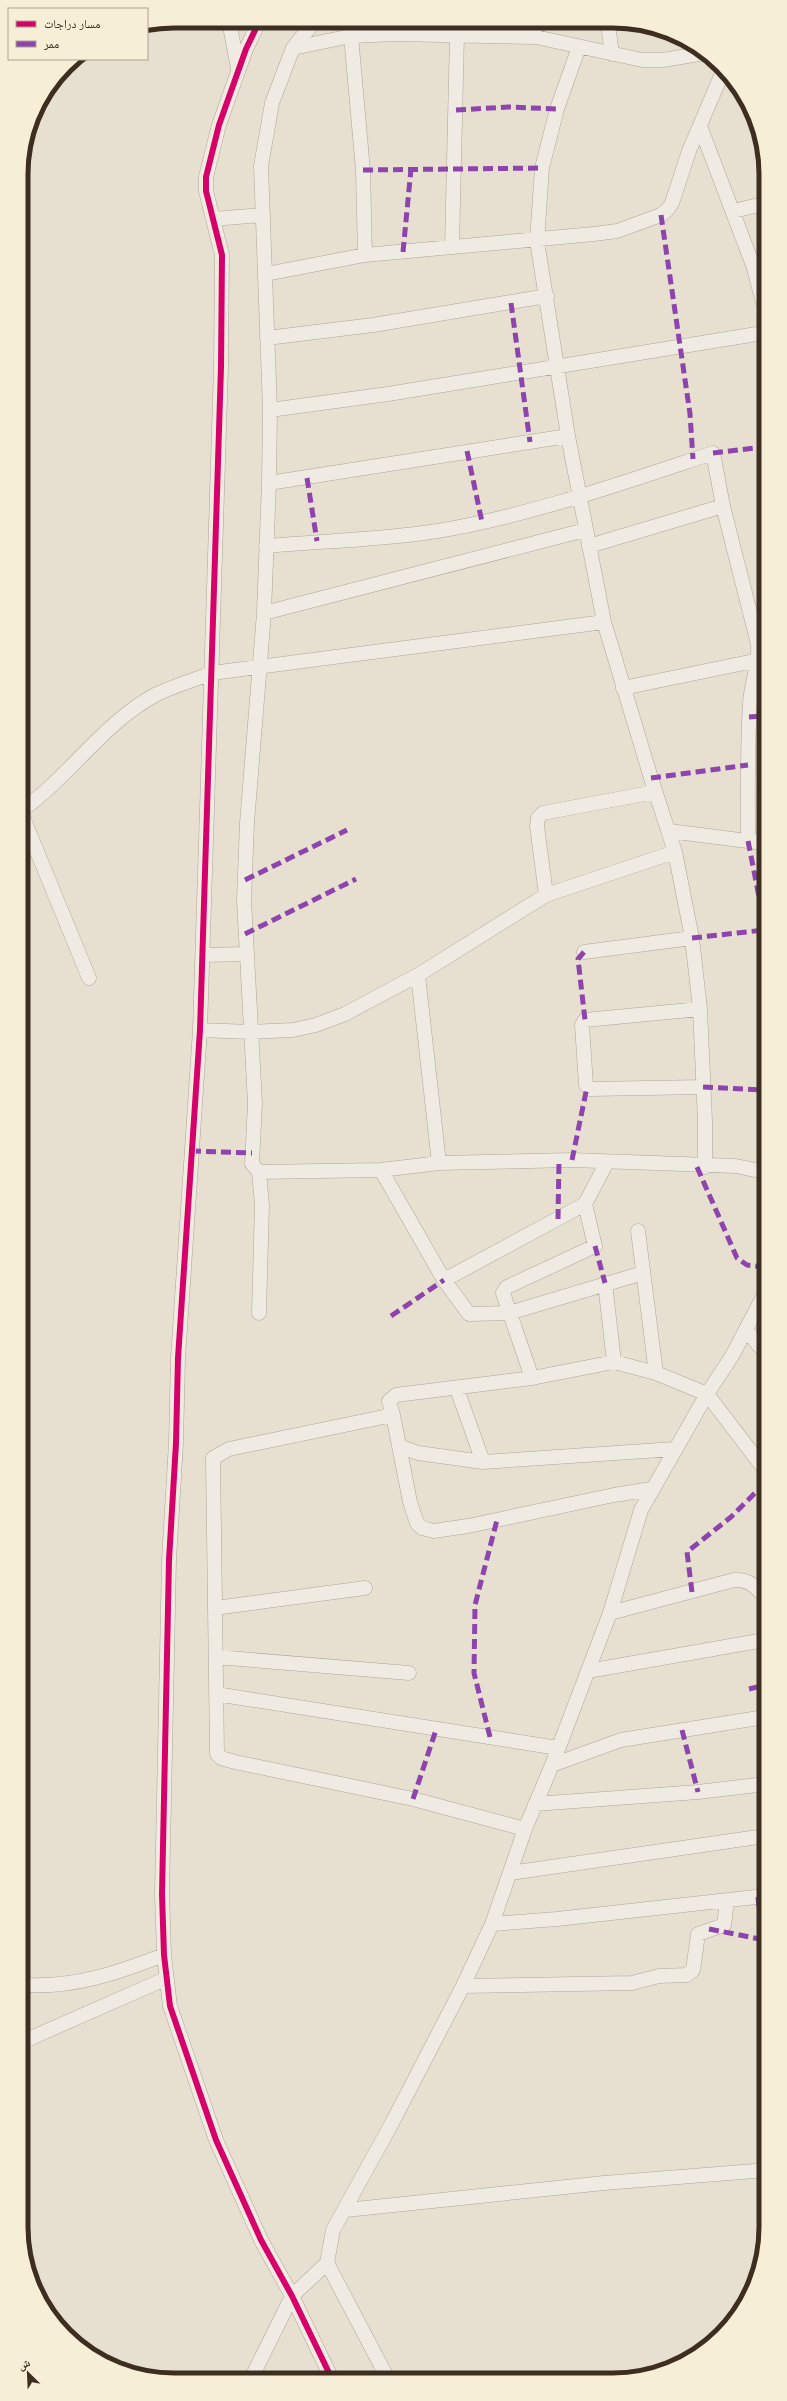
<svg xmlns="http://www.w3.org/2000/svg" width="787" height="2401" viewBox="0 0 787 2401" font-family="'Roboto Serif','Noto Naskh Arabic',serif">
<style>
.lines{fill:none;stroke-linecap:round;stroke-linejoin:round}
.minor-casing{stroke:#ada599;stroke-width:15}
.minor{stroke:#efebe3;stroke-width:14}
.quiet{stroke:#8e44ad;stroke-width:5;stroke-dasharray:10 5;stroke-linecap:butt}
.cycleway-casing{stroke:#f7eed8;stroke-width:8}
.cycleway{stroke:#d6006c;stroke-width:6}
.rim{fill:none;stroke:#3d2e20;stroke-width:5}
</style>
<rect width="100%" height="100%" fill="#e7e0d1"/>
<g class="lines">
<g class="minor-casing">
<path id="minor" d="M229,21L238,69
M259,22L246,49L219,125L206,177V191L222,255L221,367L200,1030L178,1358L176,1443L169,1560L162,1894L164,1955L170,2006L216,2140L261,2240L292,2296L331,2377
M314,22L293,48L272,103L261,166L270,410L269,483L264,613L247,823L244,900L255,1103L252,1164L259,1172L381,1170L439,1163L572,1160L736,1166L764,1172
M532,23L536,37
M608,24L612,54
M351,36L363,170L365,255
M579,47L557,109L542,168L537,241L568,436L604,622L651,778L675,852L692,938L700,1009L705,1121V1167
M293,48L351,36L395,34L536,37L642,60H663L705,53
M700,126L754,268L763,303
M733,211L763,204
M213,219L263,215
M452,246L457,35
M266,274L365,255L594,234L617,231L661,215L667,210L672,203L689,151L724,69
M267,338L373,325L547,296
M270,410L388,394L763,333
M269,483L568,436
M266,546C323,541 381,540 437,531C529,516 625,482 713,453L723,506L758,644C760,665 751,683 750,703C747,749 748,795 748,841
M589,546L723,506
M264,613L585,530
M623,688L759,660
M22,810C70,776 105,721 157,694C174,686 194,680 212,673L604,622
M22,815L89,978
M669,831L764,843
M546,895L537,826L538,818L543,813L655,792
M584,952L692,938
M203,955L247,954
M418,975L439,1163
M700,1009L585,1020L582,1025L586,1085L590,1089L703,1087
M200,1030L251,1032L293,1030L316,1025L345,1014L418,975L546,895L675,852
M381,1170L444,1280L469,1314L509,1313L643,1273
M259,1172L262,1205L259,1313
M638,1231L656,1373
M444,1280L585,1204L607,1162
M605,1283L614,1362
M746,1330L765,1353
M532,1378L503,1293L507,1287L595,1246L585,1204
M457,1389L483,1462L675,1449
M393,1415L410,1502L417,1523L422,1528L434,1531L468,1526L614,1495L651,1489
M399,1446L418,1453L483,1462
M215,1608L365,1588
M610,1613L734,1580C749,1579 755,1586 765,1597
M216,1657L409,1673
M588,1671L765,1640
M216,1694L558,1748
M552,1765L621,1740L765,1717
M535,1804L698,1792L765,1784
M525,1829L413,1799L235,1762L221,1758L217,1754L213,1458L229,1449L393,1415L389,1401L396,1395L532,1378L614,1362L656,1373L707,1394L765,1470
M510,1873L765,1836
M727,1901L724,1925L698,1934L693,1970L687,1975L659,1976L632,1983L463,1986L492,1924L525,1829L552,1765L610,1613L641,1510L707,1394L732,1356L765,1293
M492,1924L557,1919L765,1896
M24,1985C74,1988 117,1973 164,1955
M24,2041L165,1979
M346,2210L604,2183L766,2170
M327,2263L387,2377
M252,2377L292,2296L327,2263L333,2230L392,2123L463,1986"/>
</g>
<use href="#minor" class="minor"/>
<path class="quiet" d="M456,110L508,107L557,109
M363,170L542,168
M661,215L690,414L693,459
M403,252L411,169
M511,303L530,442
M467,451L482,522
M713,453L763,447
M307,478L317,541
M749,717L764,716
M651,778L748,765
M748,841L764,922
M245,880L347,830
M245,934L356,879
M692,938L764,930
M584,952L578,959L585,1020
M703,1087L764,1090
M191,1151L252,1153
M572,1160L587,1087
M697,1167L737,1258L747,1265L764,1267
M558,1219L559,1161
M595,1246L605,1283
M391,1316L444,1280
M692,1592L687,1552L731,1517L765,1483
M749,1689L765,1685
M682,1730L698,1792
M490,1737L474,1673L475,1605L497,1520
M413,1799L436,1730
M758,1897L762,1940
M709,1929L765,1940"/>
<g class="cycleway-casing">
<path id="cycleway" d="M259,22L246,49L219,125L206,177V191L222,255L221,367L200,1030L178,1358L176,1443L169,1560L162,1894L164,1955L170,2006L216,2140L261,2240L292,2296L331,2377"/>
</g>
<use href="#cycleway" class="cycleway"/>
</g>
<path d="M0 0H787V2401H0ZM174 28H613A146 146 0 0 1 759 174V2227A146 146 0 0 1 613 2373H174A146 146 0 0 1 28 2227V174A146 146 0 0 1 174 28Z" fill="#f7eed8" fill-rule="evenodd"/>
<path class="rim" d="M174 28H613A146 146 0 0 1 759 174V2227A146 146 0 0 1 613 2373H174A146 146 0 0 1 28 2227V174A146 146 0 0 1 174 28Z"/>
<rect x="8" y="8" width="140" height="52" fill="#f7eed8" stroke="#ada18e"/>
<rect x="16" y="21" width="20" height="6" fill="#d6006c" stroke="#ada18e"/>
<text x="44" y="28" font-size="12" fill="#3d2e20">مسار دراجات</text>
<rect x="16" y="41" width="20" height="6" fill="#8e44ad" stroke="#ada18e"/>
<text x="44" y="48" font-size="12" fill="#3d2e20">ممر</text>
<g transform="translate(28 2373) rotate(336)" stroke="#f7eed8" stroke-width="3" paint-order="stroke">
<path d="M0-3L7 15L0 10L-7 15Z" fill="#3d2e20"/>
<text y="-6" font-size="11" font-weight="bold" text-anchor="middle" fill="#3d2e20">ش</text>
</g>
</svg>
